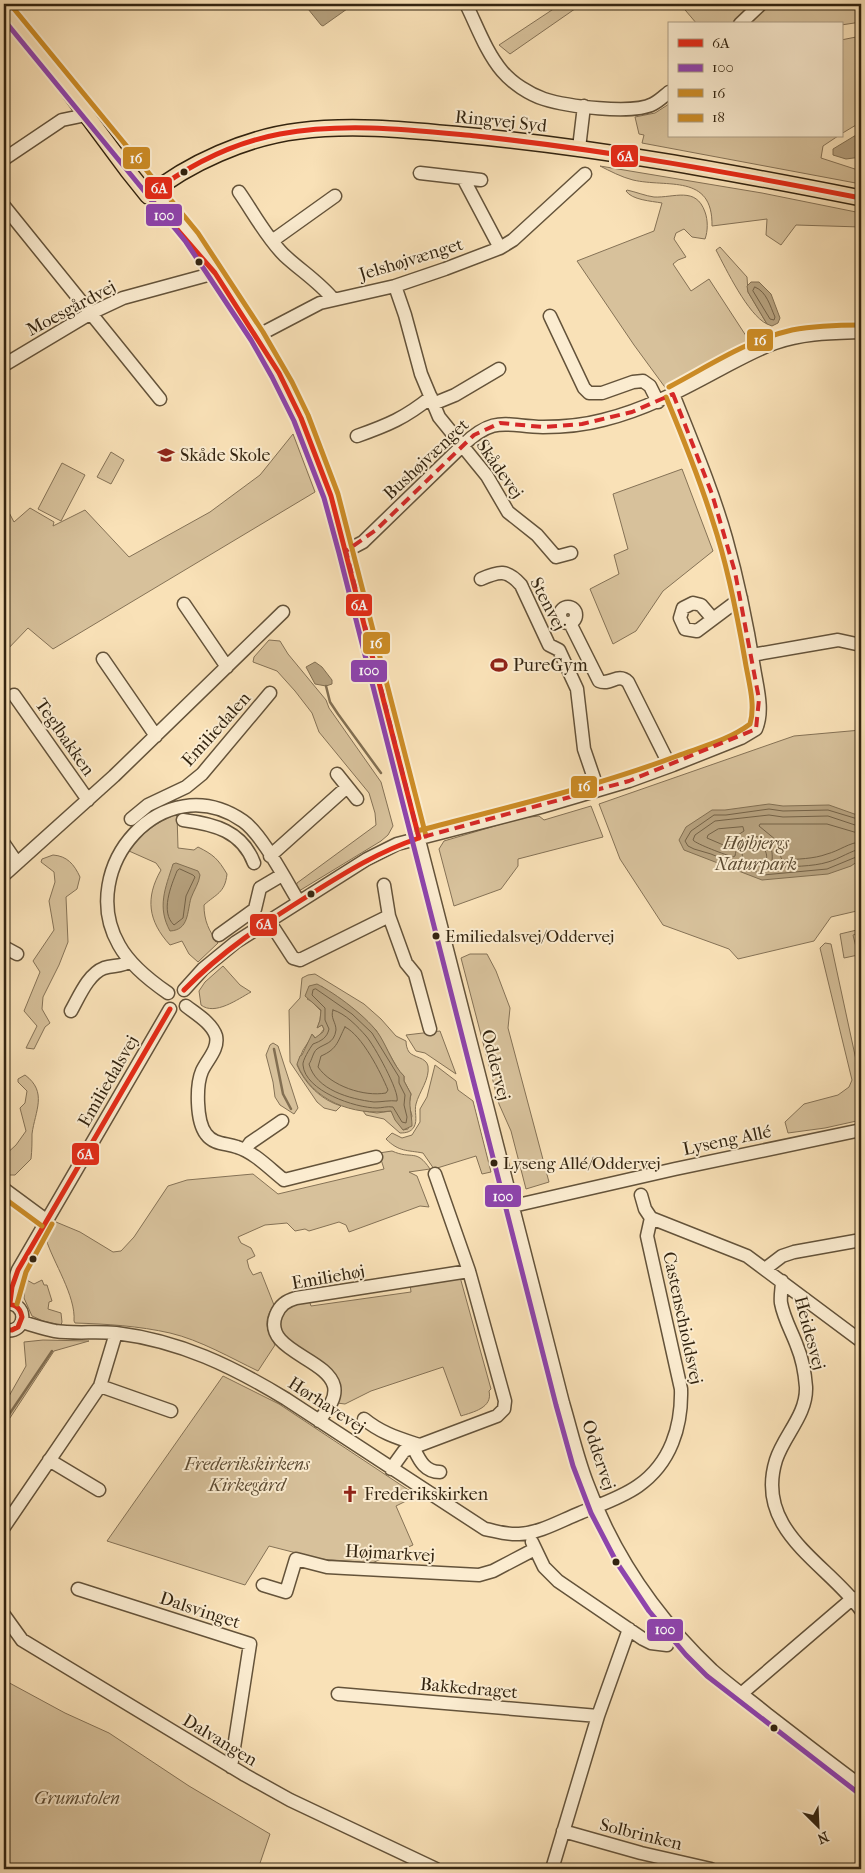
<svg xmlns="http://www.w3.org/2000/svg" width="865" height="1873" viewBox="0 0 865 1873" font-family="'IM FELL French Canon',serif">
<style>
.green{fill:#d7c19b;stroke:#857256}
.water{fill:#b6a17e;stroke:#826f52}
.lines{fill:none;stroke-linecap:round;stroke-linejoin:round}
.shore{stroke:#746247;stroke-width:1}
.stream{stroke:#826f52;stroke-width:2.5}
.minor-casing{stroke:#64533a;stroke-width:15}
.major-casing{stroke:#332410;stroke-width:18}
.minor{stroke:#fbecd0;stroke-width:12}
.major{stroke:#f9e1b7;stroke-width:15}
.bus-1-casing{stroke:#fbecd0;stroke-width:9}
.bus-2-casing{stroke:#fbecd0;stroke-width:9}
.bus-3-casing{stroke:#fbecd0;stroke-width:9}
.bus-4-casing{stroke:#fbecd0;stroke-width:9}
.bus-1{stroke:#e52b18;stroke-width:5}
.bus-2{stroke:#8e44ad;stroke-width:5}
.bus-3{stroke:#cc8c26;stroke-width:5}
.bus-4{stroke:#cc8c26;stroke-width:5}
.marked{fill:none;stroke:#d62828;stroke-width:4;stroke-dasharray:10 6;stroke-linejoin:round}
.bus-dot{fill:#332410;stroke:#fbecd0;stroke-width:2}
.labels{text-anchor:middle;stroke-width:4;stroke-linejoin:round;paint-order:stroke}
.bus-label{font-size:17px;fill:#332410;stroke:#fbecd0;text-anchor:start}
.street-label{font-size:18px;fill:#332410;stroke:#fbecd0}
.poi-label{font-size:18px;fill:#332410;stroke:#fbecd0;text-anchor:start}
.park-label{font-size:18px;font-style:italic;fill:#5c4b33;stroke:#fbecd0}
.line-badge{stroke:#fbecd0;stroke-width:2}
.badge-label{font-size:14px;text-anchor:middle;font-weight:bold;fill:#fff}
</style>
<rect width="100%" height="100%" fill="#f9e1b7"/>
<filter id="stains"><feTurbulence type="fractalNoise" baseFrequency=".004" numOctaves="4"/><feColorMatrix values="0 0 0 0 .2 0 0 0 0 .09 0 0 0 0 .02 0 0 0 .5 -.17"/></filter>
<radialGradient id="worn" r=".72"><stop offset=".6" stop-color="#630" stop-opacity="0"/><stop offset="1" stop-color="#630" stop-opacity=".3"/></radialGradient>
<path class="green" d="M561,4H582L510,54L499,45Z
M680,4H754L733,24H697Z
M769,4H861V22L841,25V24H750Z
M861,36V122L841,134V40Z
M669,104V136H838L823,146L821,158L861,171V184L642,143L644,135L639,134L635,117L655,113Z
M600,166L762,193L861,213V227L796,225L781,245L766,235L767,219L712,226C713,173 667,188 633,180C621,177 610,171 600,166Z
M627,190C636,192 646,196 654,197C674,198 696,186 705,212C708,220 708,231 705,239L692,237L684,229L676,233L674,239L686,257L678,260L673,264L691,291L709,279L752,345L667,390L634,345L577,261L654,231L662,203C651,201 632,200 626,191Z
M720,247L747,277L748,292L767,324C748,315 726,269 716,250Z
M293,434L315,492L53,649L28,628L4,653V503L14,522L30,508L54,522L53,526L85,510L129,557L210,512L260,475Z
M111,452L124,460L111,484L97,477Z
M62,463L85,475L61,521L38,509Z
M682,469L713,551L663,591L636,631L613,644L590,589L619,574L614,555L628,549L613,494Z
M269,640L280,641L288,654L326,700L329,708L381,782L393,826L388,835L381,841L299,891L296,887L297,883L376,825L375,813L369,793L319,732L312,713L295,691L277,671L253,662L254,657Z
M861,730V910L831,917L814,941L738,959L729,949L663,925L620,859L599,804L794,736Z
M591,806L603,837L518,859V866L501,889L454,906L439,849L444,841L522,818L539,816L544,820Z
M177,814L178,848L194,850L198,847C214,855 218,859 227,874C225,893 216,894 204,905C204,921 209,931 218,943L198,962L189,954L182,941L170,945C148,921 145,898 161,870L156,863L129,851C141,833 157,822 177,814Z
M53,855C67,856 74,864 80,877L77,889L66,897L68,942L59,965L43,997L42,1009L50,1023L45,1027L34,1049L26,1048L37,1026L24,1011L40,972L33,961L54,930L49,901L55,882L54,872L41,862L42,859Z
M861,929V933L853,935L858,955L844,958L840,934Z
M825,943L831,944L861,1083V1120L825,1128L788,1133L785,1122L804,1104L838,1095L849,1087L852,1080L820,948Z
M470,954H487L496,971L510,1008L508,1028L549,1182L526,1189L511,1131L499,1104L461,958Z
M223,966L240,985L251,992C238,999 215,1016 201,1005L199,991L205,982Z
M315,974L364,1004L381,1019L396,1036L406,1041C406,1045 407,1049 409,1052C414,1058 426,1057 428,1066C430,1079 419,1092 416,1104C414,1111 418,1120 414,1127C411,1132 406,1133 400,1133L384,1119L366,1115L363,1111L377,1113L391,1111L403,1130L408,1129L412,1116L409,1105L411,1094L404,1081V1076L399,1071L376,1030L355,1010L321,986L307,999L311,1001L321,1011L320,1020L318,1027L322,1025L324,1029L318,1037L315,1038L313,1035L303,1050L297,1065C305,1084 321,1100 341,1106L336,1111L324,1108L317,1102L290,1062L289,1010L300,998L302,978L308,975Z
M440,1031L456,1074L425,1053L416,1051L406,1035Z
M273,1043L278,1046L298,1108L294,1114L280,1105L275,1097L273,1082L266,1055L270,1045Z
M435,1065L456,1081L458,1090L473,1101L491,1172L482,1174L476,1156L434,1169L423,1153C407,1150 399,1152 386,1139L392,1133L402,1138L412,1135L420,1122V1109L427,1097Z
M25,1075C48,1092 35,1111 32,1134C32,1142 32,1150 31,1159L15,1175H10L4,1170V1156L16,1145L26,1131L20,1108L25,1103L27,1091L18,1082V1079Z
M392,1151C412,1160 416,1148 430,1169L409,1172L417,1176L429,1207L420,1206L349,1232L346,1225L339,1222L309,1231L305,1229L295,1231L287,1223L265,1225L238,1237L241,1243L251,1248L255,1256L247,1260L249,1268L253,1275L261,1272L274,1305C263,1321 266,1328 275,1345L258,1371C231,1358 200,1340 170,1333C139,1326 107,1324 75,1323L74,1321C76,1296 53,1262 46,1239L56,1222L80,1232L113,1252L121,1251L134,1237L168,1186L187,1180L253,1174L278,1194L384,1169L379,1153Z
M460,1277L491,1389L489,1391C493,1408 473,1412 461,1416L443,1367L371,1391L345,1404L337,1403L339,1389L288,1341L280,1331V1317L292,1304L309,1300L311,1306L411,1292L410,1284Z
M25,1279L34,1284L42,1280L44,1285H47L52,1301L49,1302L48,1309L61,1313L62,1322L61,1325L43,1321L32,1316L24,1298Z
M43,1340L89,1341L54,1351L4,1427V1405L26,1366L24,1342Z
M223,1376L279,1404L413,1493L406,1501L396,1506L413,1545L372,1563L320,1559L269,1546L245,1585L107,1541Z
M4,1680L65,1713L109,1733L189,1786L270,1834L258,1869H4Z"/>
<path class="water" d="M304,4H352L347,9L323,26L321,25Z
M861,132V157L846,159L833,155V149Z
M751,282H759L771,294L780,318L778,323L772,326L767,324L748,292L747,286Z
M315,662L322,667L332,680V684L326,686L315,684L306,667Z
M769,804L783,806L829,805L860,816L861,859L851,866L828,874L762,880L684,850L679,840L686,827L712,810H725Z
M176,863L198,871L200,875C199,883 194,890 191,898C187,912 189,930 170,931C157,907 165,889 173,864Z
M317,984C335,993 369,1018 380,1036C388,1049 393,1065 404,1076V1081L411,1094C408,1104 412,1115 412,1126L403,1130L395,1120L391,1111C353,1116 312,1101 297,1064L300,1056L302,1055L312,1034L315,1038L323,1032L324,1029L322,1025L317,1028L320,1020L321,1010L305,996L309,986Z"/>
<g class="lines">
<path class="shore" d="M755,287C767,292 770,306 775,317L774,320L770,319L753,291Z
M861,820L828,810L783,811L769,809L726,815H714L691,831L685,841L688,846L694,849L711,854L747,869L749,867C737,855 741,841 759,843C766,849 770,858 763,865L753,867L752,870L763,875L827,869L861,855
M743,827L744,831L735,837L728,847L707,838L708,835L718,829Z
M861,827L828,816L783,817L769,815L715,821L695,835L693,840C696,844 726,855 733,857L735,856C737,842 747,835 760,837C772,843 774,853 771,866L774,868C791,866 812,867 828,862C839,859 852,850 861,849
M861,834L827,824H760L759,826L776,840L780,850L781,858L783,860C797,859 814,859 827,854C839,851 850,842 861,842
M180,869L193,875L195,877L186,896L183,918L174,925C160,912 171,886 177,871Z
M316,989L352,1014L372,1033L399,1077V1083L405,1095L404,1105L407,1117L406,1123L402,1122L393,1107C387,1106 382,1108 377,1108C355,1108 305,1091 303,1065C302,1061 310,1048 313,1044C321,1041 327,1038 329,1029L325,1020V1008L312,995L313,990Z
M333,1010C345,1013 358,1027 366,1036C374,1045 400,1092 397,1101C390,1100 382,1102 374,1102C350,1099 316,1090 309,1064C312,1060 313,1052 317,1049C325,1043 334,1044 336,1030C336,1022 330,1018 333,1010Z
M345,1027C362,1035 381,1073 388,1090L386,1093C364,1097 331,1086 318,1067L321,1056C338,1049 338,1040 345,1027Z"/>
<path class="stream" d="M326,686L330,702L338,714L381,773
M274,1049L283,1094L291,1109
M4,1422L52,1351"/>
<g class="minor-casing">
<path id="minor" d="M466,4C477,26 486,52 502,71C512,83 529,94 544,99C566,106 632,115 653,104C659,101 664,96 669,92
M740,24L761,4
M579,148L584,106
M4,159L62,120L86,115
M420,173L481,180
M463,178L500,248
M155,191L192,238L257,336L279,373L301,418L331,496L563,1403C571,1430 577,1457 587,1483C613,1554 657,1618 712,1670C730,1686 750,1700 768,1715C799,1739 830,1763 861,1786
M239,192C253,212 266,237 284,255C300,270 319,282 333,299
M4,206L160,399
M272,241L335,196
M395,286L405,315L421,374L439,417L487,476L508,512L537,535L556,557L571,553
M550,316L584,388L589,393H602L633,382L643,381L650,386L658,402
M257,336L320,303L395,286L445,269L500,248L513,240L585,174
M4,365L91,313L123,298L215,273
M433,404L455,395L499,369
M357,436C388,425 405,418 431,397
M346,551L363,542L463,445C495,415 505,426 543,427C562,427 584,425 603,420C644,410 680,391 717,371C736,361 755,350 775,343C803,333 832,333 861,332
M481,579C499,571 507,569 521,585L549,645L559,650L577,689L584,749L598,790
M184,604L227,667
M560 615a8 8 0 1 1 16 0a8 8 0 1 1-16 0Z
M713,619L701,605L693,603L683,608L680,618L685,629L697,631L741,598
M570,623L599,681C610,686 618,672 628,682L670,766
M752,655L838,640L861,645
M103,659L156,736
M14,695L88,800
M337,774L357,799
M131,819L148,805L186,787L202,774L270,693
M183,820C214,824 242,831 254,863
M4,844L17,863
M270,856L347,787
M4,875L114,776L283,612
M384,885L389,916L406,963L415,974L430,1029
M269,921L293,958L300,960L389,916
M219,935L255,909L260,888L282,875
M4,947L17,954
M184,990L203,969L236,942L367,859L397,844L541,807L629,781L673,765L741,738L756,729C764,711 757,687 754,668C747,624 738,581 726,538C712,489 692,442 673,394
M168,993C149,980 130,965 119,945C75,868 163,766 243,821C262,834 286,881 299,902
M186,1006C196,1014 212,1023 216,1036C219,1049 207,1060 202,1071C196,1085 196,1121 206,1134C214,1145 226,1143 237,1147C254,1152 270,1169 284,1180L376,1157
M71,1011C79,997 88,974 104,968C114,965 122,967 130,961
M245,1150L250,1143L282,1121
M435,1174L469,1271
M4,1189L46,1220
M641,1195L645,1209L651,1218L747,1256L861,1341
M513,1206L675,1169L861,1130
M765,1269L782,1256L794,1252L861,1240
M782,1281C782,1288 780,1296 781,1303C784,1319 792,1332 797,1346C802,1358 805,1374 806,1387C807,1415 784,1435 776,1460C754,1531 827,1563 861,1610
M10,1303L12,1287L18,1270L170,1009
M4,1304C28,1299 29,1335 4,1330
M22,1322C33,1325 44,1329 55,1331C75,1334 96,1331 116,1333C180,1341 232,1366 286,1399L485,1529C496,1531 507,1535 519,1534C540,1533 560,1521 580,1513C599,1505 621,1498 638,1486C671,1463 682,1426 681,1389L647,1236L651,1218
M100,1386L171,1411
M364,1419C381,1433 398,1438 419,1445
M319,1421C326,1411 337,1399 334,1386C327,1358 262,1350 276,1315C280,1305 286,1301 296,1298L469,1271L505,1401L504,1409L497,1416L404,1451L391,1469
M413,1447C419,1459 424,1472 440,1472
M49,1460L99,1490
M4,1527L100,1386L116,1333
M532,1542L544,1567L558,1581L643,1639L651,1643L667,1645
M263,1585L286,1592L296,1559L327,1567L345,1568L479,1575L493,1571L535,1549
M78,1589L250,1644L231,1767
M4,1615L22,1640L245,1775L290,1800L436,1869
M338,1694L598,1716
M741,1694L853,1598
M563,1831L641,1853L711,1869
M552,1869L598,1716L629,1629"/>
</g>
<g class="major-casing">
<path id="major" d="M4,8L56,73
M50,66L128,171L148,196C188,163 248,137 299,131C353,124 408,130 462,135C596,147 729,172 861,198"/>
</g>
<use href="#minor" class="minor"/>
<use href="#major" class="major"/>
<g class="bus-1-casing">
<path id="bus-1" d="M419,838L331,496L301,418L279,373L215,273L148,196C187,166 232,143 280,134C345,122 412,130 476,136C606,150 733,173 861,198
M184,990C222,951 266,922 311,894C346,872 380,851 419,838
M10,1303L12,1287L18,1270L170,1009
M4,1304C14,1304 20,1306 22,1317L18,1327L12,1330H4"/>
</g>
<g class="bus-2-casing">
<path id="bus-2" d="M4,20L186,242L251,340L272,377L294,421L324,498L339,553L556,1405L573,1466L591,1513L617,1563L649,1611L686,1655L707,1676L857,1792"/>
</g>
<g class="bus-3-casing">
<path id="bus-3" d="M10,4L198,233L263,332L292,382L308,415L338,494L426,836
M669,387C709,366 747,340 792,330C814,326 838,325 861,325
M417,831C504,808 592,788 677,756C701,747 729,740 750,724C756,704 748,680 745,660C737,614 728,567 713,522C700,480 683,438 666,397"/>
</g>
<g class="bus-4-casing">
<path id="bus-4" d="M4,1198L42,1226
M17,1304L26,1272L52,1224"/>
</g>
<use href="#bus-1" class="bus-1"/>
<use href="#bus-2" class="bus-2"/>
<use href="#bus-3" class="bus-3"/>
<use href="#bus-4" class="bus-4"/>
</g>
<path class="marked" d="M673,394L712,494L735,572L759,699L756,729L629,781L419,838L346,551L376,530L474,435L500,423L543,427L582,424L632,412Z"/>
<defs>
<g id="school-bare" transform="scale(1.35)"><path d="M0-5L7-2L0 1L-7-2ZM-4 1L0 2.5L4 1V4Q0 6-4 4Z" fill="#8f2418" stroke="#fbecd0" stroke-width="2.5" paint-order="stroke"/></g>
<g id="stadium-bare" transform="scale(1.35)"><path d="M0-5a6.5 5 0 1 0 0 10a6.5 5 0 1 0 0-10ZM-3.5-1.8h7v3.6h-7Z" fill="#8f2418" stroke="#fbecd0" stroke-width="2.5" paint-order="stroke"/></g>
<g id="church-bare" transform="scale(1.35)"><path d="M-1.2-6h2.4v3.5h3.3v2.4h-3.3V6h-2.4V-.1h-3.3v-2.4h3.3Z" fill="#8f2418" stroke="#fbecd0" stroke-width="2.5" paint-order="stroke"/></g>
</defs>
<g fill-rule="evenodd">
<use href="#school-bare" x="166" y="455"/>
<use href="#stadium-bare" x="499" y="665"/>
<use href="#church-bare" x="350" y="1494"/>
</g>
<g class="bus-dot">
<circle cx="184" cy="172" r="4.5"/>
<circle cx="199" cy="262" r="4.5"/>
<circle cx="311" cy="894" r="4.5"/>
<circle cx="436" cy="936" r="4.5"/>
<circle cx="494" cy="1163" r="4.5"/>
<circle cx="33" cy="1259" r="4.5"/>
<circle cx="616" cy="1562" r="4.5"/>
<circle cx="774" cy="1728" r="4.5"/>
</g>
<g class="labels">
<g class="bus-label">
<text x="445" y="942">Emiliedalsvej/Oddervej</text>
<text x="503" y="1169">Lyseng Allé/Oddervej</text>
</g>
<g class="street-label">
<text transform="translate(501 121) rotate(6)" y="6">Ringvej Syd</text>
<text transform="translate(411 259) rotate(-17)" y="6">Jelshøjvænget</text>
<text transform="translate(71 308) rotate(-28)" y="6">Moesgårdvej</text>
<text transform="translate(426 459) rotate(-43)" y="6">Bushøjvænget</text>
<text transform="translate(500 469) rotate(55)" y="6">Skådevej</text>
<text transform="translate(548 604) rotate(63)" y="6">Stenvej</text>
<text transform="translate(216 729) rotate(-48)" y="6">Emiliedalen</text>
<text transform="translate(65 737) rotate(55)" y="6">Teglbakken</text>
<text transform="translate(496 1065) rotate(76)" y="6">Oddervej</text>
<text transform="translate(108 1081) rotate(-60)" y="6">Emiliedalsvej</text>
<text transform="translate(727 1140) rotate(-12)" y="6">Lyseng Allé</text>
<text transform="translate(328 1277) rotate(-10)" y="6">Emiliehøj</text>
<text transform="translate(683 1318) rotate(78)" y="6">Castenschioldsvej</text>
<text transform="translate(810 1333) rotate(75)" y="6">Heidesvej</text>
<text transform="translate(327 1405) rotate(33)" y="6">Hørhavevej</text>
<text transform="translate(599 1455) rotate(72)" y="6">Oddervej</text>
<text transform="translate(390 1553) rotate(3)" y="6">Højmarkvej</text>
<text transform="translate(200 1610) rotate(18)" y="6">Dalsvinget</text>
<text transform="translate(469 1688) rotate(5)" y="6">Bakkedraget</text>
<text transform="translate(220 1740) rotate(31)" y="6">Dalvangen</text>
<text transform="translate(641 1834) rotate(14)" y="6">Solbrinken</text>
</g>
<g class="poi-label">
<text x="180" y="461">Skåde Skole</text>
<text x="513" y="671">PureGym</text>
<text x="364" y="1500">Frederikskirken</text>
</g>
<g class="park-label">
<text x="756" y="849">Højbjergs<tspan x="756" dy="21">Naturpark</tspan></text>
<text x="247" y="1470">Frederikskirkens<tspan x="247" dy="21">Kirkegård</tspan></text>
<text x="77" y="1804">Grumstolen</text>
</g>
</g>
<g class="line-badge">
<rect x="610" y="144" width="29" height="24" rx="5" fill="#e52b18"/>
<rect x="122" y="146" width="29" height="24" rx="5" fill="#cc8c26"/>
<rect x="144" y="176" width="29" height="24" rx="5" fill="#e52b18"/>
<rect x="145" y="203" width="38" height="24" rx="5" fill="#8e44ad"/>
<rect x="746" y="328" width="28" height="24" rx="5" fill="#cc8c26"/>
<rect x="345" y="593" width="28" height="24" rx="5" fill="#e52b18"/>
<rect x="362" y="631" width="29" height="24" rx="5" fill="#cc8c26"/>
<rect x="350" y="659" width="38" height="24" rx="5" fill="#8e44ad"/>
<rect x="570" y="775" width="28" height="24" rx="5" fill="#cc8c26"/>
<rect x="249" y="913" width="29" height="24" rx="5" fill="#e52b18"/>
<rect x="71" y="1142" width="29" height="24" rx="5" fill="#e52b18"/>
<rect x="484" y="1184" width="38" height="24" rx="5" fill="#8e44ad"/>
<rect x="646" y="1618" width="38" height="24" rx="5" fill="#8e44ad"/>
</g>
<g class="badge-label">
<text x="625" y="161">6A</text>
<text x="136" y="163">16</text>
<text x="159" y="193">6A</text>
<text x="164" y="220">100</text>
<text x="760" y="345">16</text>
<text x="359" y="610">6A</text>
<text x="376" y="648">16</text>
<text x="369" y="675">100</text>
<text x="584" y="791">16</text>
<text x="264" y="929">6A</text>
<text x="85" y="1159">6A</text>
<text x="503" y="1201">100</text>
<text x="665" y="1634">100</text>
</g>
<rect width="865" height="1873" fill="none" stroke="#f9e1b7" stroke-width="20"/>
<rect x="5" y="5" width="855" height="1863" fill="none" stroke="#332410" stroke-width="2.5"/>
<rect x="10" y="10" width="845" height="1853" fill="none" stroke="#332410"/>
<rect x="668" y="22" width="175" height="115" fill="#fbecd0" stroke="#ab9c83"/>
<rect x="678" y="39" width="25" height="8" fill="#e52b18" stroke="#ab9c83"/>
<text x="712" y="48" font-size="15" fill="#332410">6A</text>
<rect x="678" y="64" width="25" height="8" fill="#8e44ad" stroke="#ab9c83"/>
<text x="712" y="72" font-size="15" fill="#332410">100</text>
<rect x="678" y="89" width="25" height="8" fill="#cc8c26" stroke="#ab9c83"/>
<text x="712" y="98" font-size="15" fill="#332410">16</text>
<rect x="678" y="114" width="25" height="8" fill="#cc8c26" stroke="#ab9c83"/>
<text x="712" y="122" font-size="15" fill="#332410">18</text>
<g transform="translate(818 1826) rotate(156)" stroke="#fbecd0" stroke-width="4" paint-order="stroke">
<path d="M0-4L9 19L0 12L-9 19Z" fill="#332410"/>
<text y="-8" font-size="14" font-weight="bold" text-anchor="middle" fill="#332410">N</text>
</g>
<rect width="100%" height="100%" filter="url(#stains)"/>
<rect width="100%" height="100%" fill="url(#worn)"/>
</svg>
